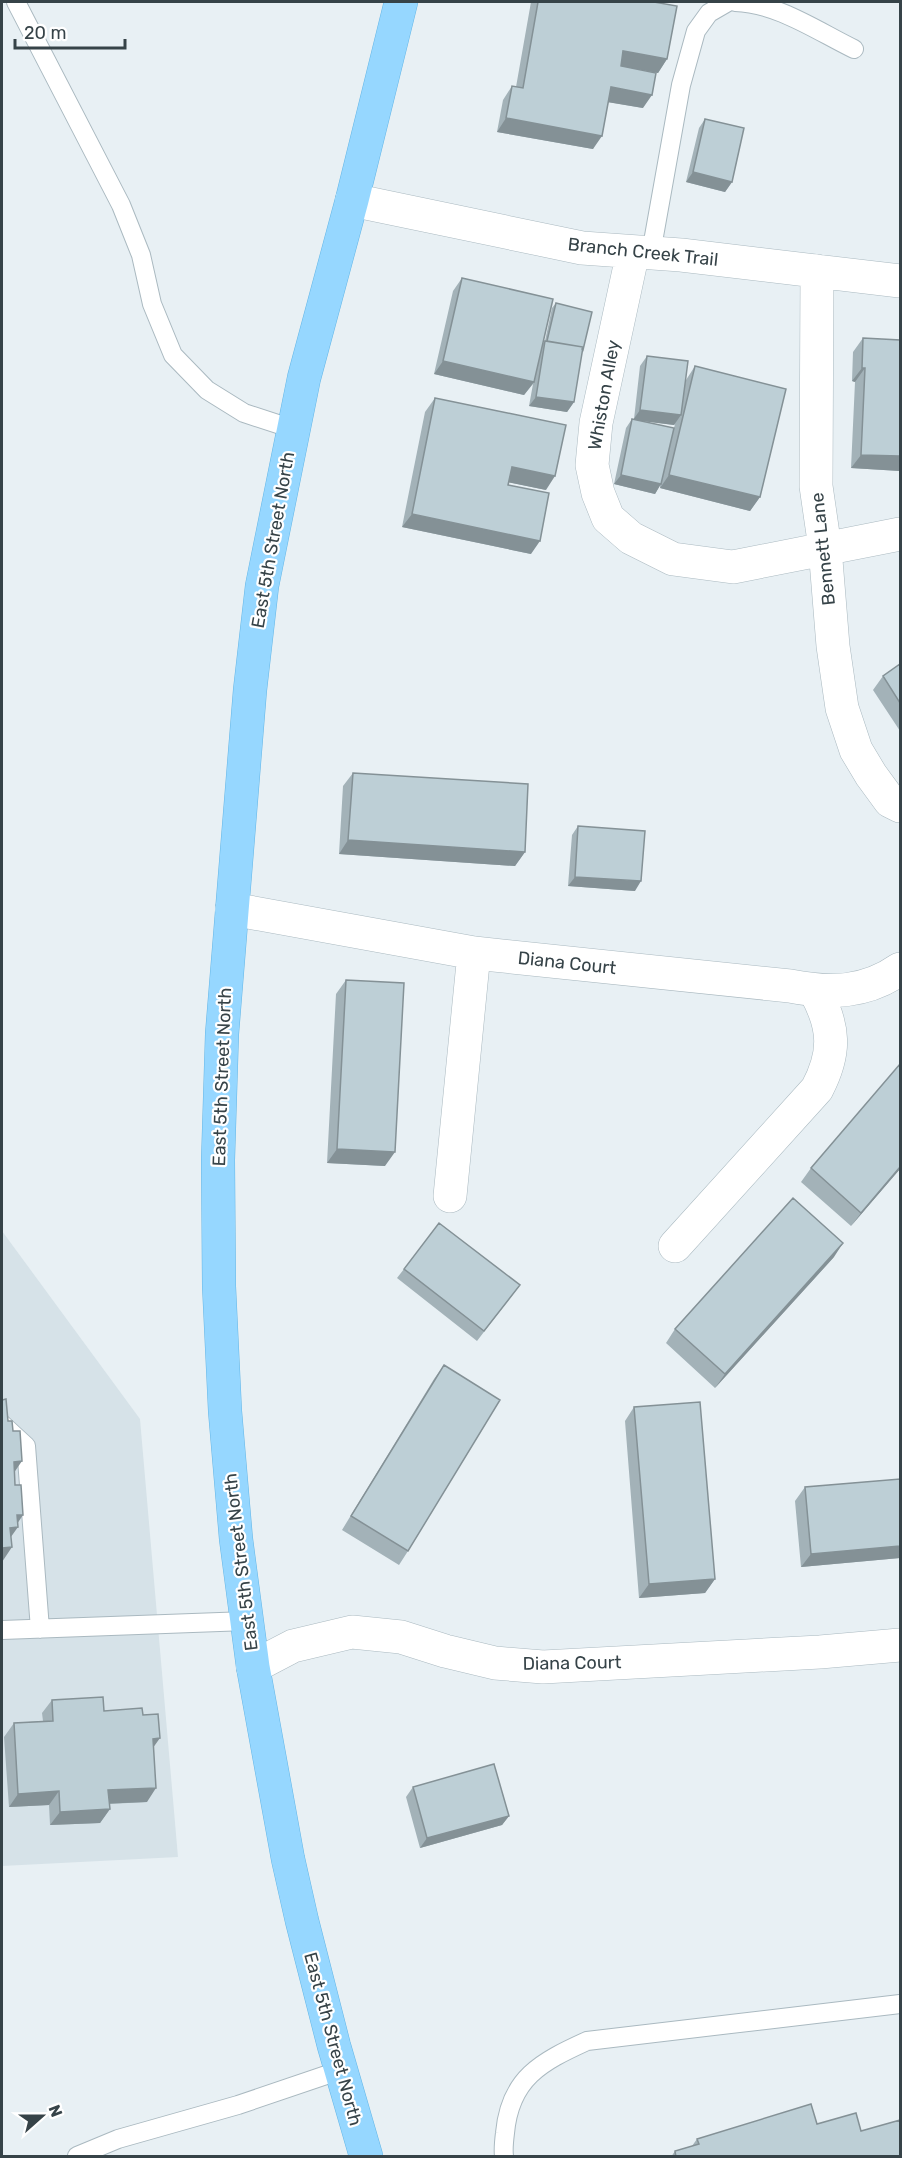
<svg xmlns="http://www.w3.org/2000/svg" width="902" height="2158" viewBox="0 0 902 2158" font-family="Rubik,sans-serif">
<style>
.residential{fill:#d6e2e8}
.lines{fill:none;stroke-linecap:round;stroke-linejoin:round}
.lane-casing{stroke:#aab9c0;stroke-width:20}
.street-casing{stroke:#aab9c0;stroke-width:34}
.primary-casing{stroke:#64b6e6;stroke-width:34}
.lane{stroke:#fff;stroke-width:18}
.street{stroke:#fff;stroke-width:33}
.primary{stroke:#96d7ff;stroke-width:33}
.wall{fill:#a3b2b8;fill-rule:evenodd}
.shaded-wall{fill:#849196}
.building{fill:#bdcfd6;stroke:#849196;stroke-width:1.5}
.labels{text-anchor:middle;stroke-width:4.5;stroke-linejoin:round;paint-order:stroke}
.street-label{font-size:18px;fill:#364348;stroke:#fff}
</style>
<rect width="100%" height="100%" fill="#e8f0f4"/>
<path class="residential" d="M2,1231L140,1419L178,1857L2,1866Z"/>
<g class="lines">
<g class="lane-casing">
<path id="lane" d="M16,2L121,205L141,255L152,304L173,355L207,390L244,413L293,429
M735,2C777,3 817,31 854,49
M651,253L681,85L696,31L709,13L728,2
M2,1424L26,1446L40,1629
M2,1630L247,1621
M77,2156L118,2139L238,2105L341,2070
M504,2156C503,2149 504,2141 505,2133C510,2078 541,2062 587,2041L900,2004"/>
</g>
<g class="street-casing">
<path id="street" d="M352,200L582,248L681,255L900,281
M633,252L596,423L592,465L598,493L608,518L631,538L673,559L733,567L900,534
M817,271L816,486L825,548L833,646L842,708L856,750L871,775L890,801L900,806
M232,909L474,953L790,986C830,994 866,993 900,969
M450,1196L474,953
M675,1246L817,1089C836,1053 835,1027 815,991
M253,1667L293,1646L352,1632L401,1637L445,1651L495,1663L543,1667L820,1652L900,1645"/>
</g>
<g class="primary-casing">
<path id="primary" d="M366,2156L334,2046L302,1921L288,1859L253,1667L236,1539L225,1411L219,1286L218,1160L222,1034L250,690L262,586L304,378L352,200L401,2"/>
</g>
<use href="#lane" class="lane"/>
<use href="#street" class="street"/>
<use href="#primary" class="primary"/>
</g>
<path class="wall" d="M531,2H654L667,59L658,73L638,69L643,108L608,102L593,149L497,132L503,100L512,86L516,87Z
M705,119L732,182L725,192L686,182L699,128Z
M462,278L543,343L545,341L552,308L556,303L582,351L574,402L567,412L529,406L533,384L524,395L434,374L453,291Z
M863,338L900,471L851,468L855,382L852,381L853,352Z
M647,356L685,384L686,380L695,366L760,497L750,511L660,488V485L655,494L614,484L626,428L632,419H634L640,366ZM644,421L674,425L675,424L666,461Z
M435,398L546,490L508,482V485L531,554L402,527L425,412Z
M900,664V731L873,690L883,676Z
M353,773L525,852L515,866L339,854L343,786Z
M578,826L635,891L568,886L572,835Z
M346,980L385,1166L327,1163L336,994Z
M811,1168L900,1169L851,1226L801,1182Z
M834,1257L715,1388L666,1343L675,1329Z
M404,1269L520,1285L477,1341L397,1278Z
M444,1365L408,1551L399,1565L342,1530L434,1379Z
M634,1407L715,1579L705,1593L639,1598L625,1421Z
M900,1479V1558L801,1567L795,1501L805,1487Z
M52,1700L104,1711L143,1715L154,1747L147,1802L109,1804L110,1809L100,1823L50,1825L49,1805L9,1807L4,1737L14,1723L43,1721L42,1713Z
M413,1787L509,1816L502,1825L420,1848L406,1797Z
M817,2124L861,2131L900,2157H671L675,2151L692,2146L697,2139Z"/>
<path class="shaded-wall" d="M623,51L667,59L658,73L614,65Z
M611,87L652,95L643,108L601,101Z
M506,118L602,136L593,149L497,132Z
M693,172L732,182L725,192L686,182Z
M443,361L534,382L524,395L434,374Z
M862,368H865L855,382L852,381Z
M536,397L574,402L567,412L529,406Z
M640,410L681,415L674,425L633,420Z
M861,455L900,456V471L851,468Z
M512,467L555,476L546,490L502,481Z
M621,475L661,484L655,494L614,484Z
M669,475L760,497L750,511L660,488Z
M412,514L540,541L531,554L402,527Z
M348,840L525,852L515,866L339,854Z
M575,877L641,881L635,891L568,886Z
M337,1149L395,1152L385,1166L327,1163Z
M900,1167V1169L851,1226L861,1213Z
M843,1243L834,1257L715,1388L725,1374Z
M22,1461L7,1483L14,1462Z
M17,1515H23L15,1527H18L3,1548L12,1547L2,1562V1540Z
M900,1546V1558L801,1567L811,1554Z
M715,1579L705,1593L639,1598L649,1584Z
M160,1738L150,1752L153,1739Z
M156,1788L147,1802L99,1804L108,1790Z
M59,1791L49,1805L9,1807L18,1794Z
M110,1809L100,1823L50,1825L60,1812Z
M509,1816L502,1825L420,1848L427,1838Z"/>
<path class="building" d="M538,2H654L677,6L667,59L623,51L621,66L656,73L652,95L611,87L602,136L506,118L512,86L523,88Z
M705,119L744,128L732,182L693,172Z
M462,278L553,299L534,382L443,361Z
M556,303L592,312L583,350L582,349L583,347L547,341Z
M863,338L900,340V456L861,455L865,368H862Z
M545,341L583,347L574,402L536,397Z
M647,356L688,361L681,415L640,410Z
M695,366L786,389L760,497L669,475Z
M435,398L566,425L555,476L512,467L508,485L549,493L540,541L412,514Z
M632,419L674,428L661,484L621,475Z
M900,664V703L883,676Z
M353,773L528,784L525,852L348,840Z
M578,826L645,831L641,881L575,877Z
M346,980L404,983L395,1152L337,1149Z
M900,1064V1167L861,1213L811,1168Z
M793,1198L843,1243L725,1374L675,1329Z
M439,1223L520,1285L484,1331L404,1269Z
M444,1365L500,1400L408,1551L351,1516Z
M6,1399L8,1421H12L13,1431H20L22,1461L14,1462L15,1485H21L23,1515H17L18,1527L10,1528L12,1547L2,1548V1400Z
M700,1402L715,1579L649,1584L634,1407Z
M900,1479V1546L811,1554L805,1487Z
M103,1697L104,1711L142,1708L143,1715L158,1714L160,1738L153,1739L156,1788L108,1790L110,1809L60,1812L59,1791L18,1794L14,1723L53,1721L52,1700Z
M494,1764L509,1816L427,1838L413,1787Z
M811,2104L817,2124L856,2113L861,2131L900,2120V2157H676L675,2151L699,2144L697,2139Z"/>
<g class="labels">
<g class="street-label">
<text transform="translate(643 252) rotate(6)" y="6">Branch Creek Trail</text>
<text transform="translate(604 395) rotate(-80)" y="6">Whiston Alley</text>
<text transform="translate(273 540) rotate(-80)" y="6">East 5th Street North</text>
<text transform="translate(823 549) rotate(-96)" y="6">Bennett Lane</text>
<text transform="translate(567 963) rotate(6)" y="6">Diana Court</text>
<text transform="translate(222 1077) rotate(-88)" y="6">East 5th Street North</text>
<text transform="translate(241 1562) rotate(-97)" y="6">East 5th Street North</text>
<text transform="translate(572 1663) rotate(-1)" y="6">Diana Court</text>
<text transform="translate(333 2039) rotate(75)" y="6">East 5th Street North</text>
</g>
</g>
<rect width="902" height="2158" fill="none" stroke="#364348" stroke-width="6"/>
<g transform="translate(42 2116) rotate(69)" stroke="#ffffff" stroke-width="4.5" paint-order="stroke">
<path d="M0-4.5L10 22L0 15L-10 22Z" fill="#364348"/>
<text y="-9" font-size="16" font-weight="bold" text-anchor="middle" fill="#364348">N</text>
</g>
<path d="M15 39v9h110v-9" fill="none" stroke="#364348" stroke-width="3"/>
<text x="24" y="39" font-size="18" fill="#364348" stroke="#ffffff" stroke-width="4.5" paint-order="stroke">20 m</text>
</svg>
